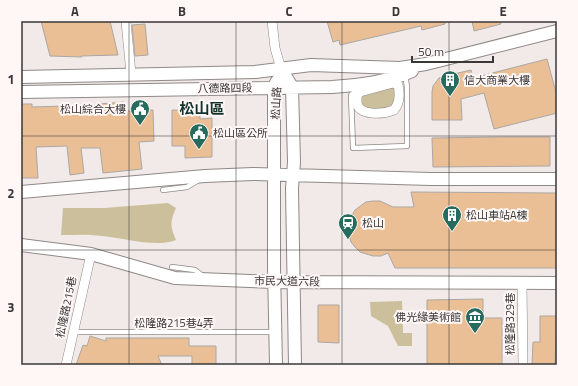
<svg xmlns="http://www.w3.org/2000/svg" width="578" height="386" viewBox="0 0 578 386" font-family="'Titillium Web','Noto Sans TC',sans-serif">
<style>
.green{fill:#cbc09b}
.building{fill:#ebbf95;stroke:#aba7a3}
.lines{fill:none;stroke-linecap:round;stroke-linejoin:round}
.lane-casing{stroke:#8f8987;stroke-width:6}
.street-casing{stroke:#8f8987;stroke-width:10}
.secondary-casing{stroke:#8f8987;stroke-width:14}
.lane{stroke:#fff;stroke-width:4.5}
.street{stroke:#fff;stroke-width:9}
.secondary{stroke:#fff;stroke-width:12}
.grid{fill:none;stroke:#3a3737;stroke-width:1;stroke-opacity:0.55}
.labels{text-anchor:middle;stroke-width:4;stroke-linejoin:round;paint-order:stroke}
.poi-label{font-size:11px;fill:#3a3737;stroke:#fef7f5;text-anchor:start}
.street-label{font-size:11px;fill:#3a3737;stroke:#fef7f5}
.district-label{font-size:15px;font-weight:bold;fill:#11322b;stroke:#fef7f5}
.neatline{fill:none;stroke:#3a3737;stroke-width:1.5}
.grid-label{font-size:13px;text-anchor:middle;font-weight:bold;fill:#3a3737}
</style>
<rect width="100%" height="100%" fill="#f1eae8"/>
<path class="green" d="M394,87L396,89L394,104L387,109L367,110L361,104V98L363,96Z
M168,203L176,208C170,222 170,226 176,240C156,248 124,238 102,236C88,234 74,235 61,235L63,208H104Z
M402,301L403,333H412V346H398L388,326L371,316L370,302Z"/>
<path class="building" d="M41,21H110L118,55L81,56L82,57L50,56Z
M327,21H445V24L422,30L421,26L340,45L339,40L333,42Z
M472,21H500L501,24L474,31Z
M145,24L148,55L135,56L132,25Z
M547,59L557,96V113L494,129L484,93L461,99L462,120H432V92L433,86L439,78L445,76L471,70L473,78Z
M124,102L125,111L153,110L154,141L139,142L142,169L103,173L100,148H81L84,173L70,175L67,146L36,147L38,178H21V104H32V107L99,105V104Z
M172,110L200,111V119L212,118V157L185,158V146H172Z
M501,137H550V166L433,167L432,138Z
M411,192L557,193V268H395L388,253L381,256H373L360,252L355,247L351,242L347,229L348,222L355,210L366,202L373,201H380L393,207H414Z
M483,299V318H502V365H427V300Z
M318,305H339V343L318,342Z
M540,316H557L555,365H532L533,342H540Z
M90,336L106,341V338H189V346H216V365H192V356H158L162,365H76L83,345L87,346Z"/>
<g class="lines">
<g class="lane-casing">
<path id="lane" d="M359,87L351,95L353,148L407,146V87L405,74
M163,190L187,187L197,181
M172,267L195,270L204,277
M73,332H275"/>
</g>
<g class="street-casing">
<path id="street" d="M126,21L131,74
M272,21L275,48L281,69
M393,83L398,85C400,94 400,103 394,110C384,114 356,117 357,101C357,96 357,95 360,92Z
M522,283L523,365
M66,365L91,254"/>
</g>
<g class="secondary-casing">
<path id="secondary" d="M281,69L292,87L294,162L292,188L295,365
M21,77L255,72L311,65L400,68L426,64L557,31
M21,92L332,87C358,85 389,82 412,71
M21,192L205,176L253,174L431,179H557
M21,245L91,254L175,278L274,282L557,283
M276,365L274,269V87L277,81"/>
</g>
<use href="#lane" class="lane"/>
<use href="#street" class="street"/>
<use href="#secondary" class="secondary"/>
</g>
<path class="grid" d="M129,21V365M236,21V365M342,21V365M449,21V365M21,136H557M21,250H557"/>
<defs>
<g id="building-pin" transform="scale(1)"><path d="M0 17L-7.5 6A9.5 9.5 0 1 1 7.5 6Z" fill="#266b5d" stroke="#fef7f5"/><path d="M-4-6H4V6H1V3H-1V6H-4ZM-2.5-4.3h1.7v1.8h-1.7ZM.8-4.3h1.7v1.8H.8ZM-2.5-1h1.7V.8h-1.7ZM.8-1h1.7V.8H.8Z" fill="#fff"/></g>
<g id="civic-pin" transform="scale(1)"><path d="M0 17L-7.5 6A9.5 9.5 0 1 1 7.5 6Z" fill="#266b5d" stroke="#fef7f5"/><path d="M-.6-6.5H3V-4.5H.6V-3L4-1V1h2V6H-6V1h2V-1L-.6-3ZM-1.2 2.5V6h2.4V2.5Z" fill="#fff"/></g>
<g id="station-pin" transform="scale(1)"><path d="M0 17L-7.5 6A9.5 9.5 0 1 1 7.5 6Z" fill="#266b5d" stroke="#fef7f5"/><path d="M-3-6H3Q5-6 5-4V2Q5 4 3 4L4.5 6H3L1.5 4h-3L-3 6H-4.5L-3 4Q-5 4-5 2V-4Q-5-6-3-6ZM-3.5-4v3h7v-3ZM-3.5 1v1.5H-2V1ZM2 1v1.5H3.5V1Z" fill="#fff"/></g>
<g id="museum-pin" transform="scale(1)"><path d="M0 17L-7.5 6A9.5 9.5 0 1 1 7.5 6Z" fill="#266b5d" stroke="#fef7f5"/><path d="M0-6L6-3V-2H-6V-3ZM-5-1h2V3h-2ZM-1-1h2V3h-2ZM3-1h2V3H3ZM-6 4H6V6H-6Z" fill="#fff"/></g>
</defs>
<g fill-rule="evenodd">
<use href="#building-pin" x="450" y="80"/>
<use href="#civic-pin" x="140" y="109"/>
<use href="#civic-pin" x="199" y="133"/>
<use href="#building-pin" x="452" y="215"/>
<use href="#station-pin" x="348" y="223"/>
<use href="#museum-pin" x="475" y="317"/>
</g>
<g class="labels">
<g class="poi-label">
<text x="464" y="84">信大商業大樓</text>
<text x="126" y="113" text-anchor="end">松山綜合大樓</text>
<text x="213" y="137">松山區公所</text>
<text x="466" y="219">松山車站A棟</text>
<text x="362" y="227">松山</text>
<text x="461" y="321" text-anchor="end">佛光緣美術館</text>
</g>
<g class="street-label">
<text transform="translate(225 88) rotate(-1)" y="4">八德路四段</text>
<text transform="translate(276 103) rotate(-87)" y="4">松山路</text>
<text transform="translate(287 281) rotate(1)" y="4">市民大道六段</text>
<text transform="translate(66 307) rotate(-78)" y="4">松隆路215巷</text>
<text x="174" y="327">松隆路215巷4弄</text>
<text transform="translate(510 324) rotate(-90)" y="4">松隆路329巷</text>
</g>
<g class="district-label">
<text x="202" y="114">松山區</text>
</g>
</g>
<rect width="578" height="386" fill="none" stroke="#fef7f5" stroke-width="44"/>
<path d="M412 56v6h81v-6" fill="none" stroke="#3a3737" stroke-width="2"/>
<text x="418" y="56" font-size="12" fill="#3a3737" stroke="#fef7f5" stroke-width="3" paint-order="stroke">50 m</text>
<rect x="22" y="22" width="534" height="342" class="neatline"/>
<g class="grid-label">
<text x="75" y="16">A</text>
<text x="182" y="16">B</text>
<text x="289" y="16">C</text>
<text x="396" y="16">D</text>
<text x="503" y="16">E</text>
<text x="11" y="84">1</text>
<text x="11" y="198">2</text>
<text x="11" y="312">3</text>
</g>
</svg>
